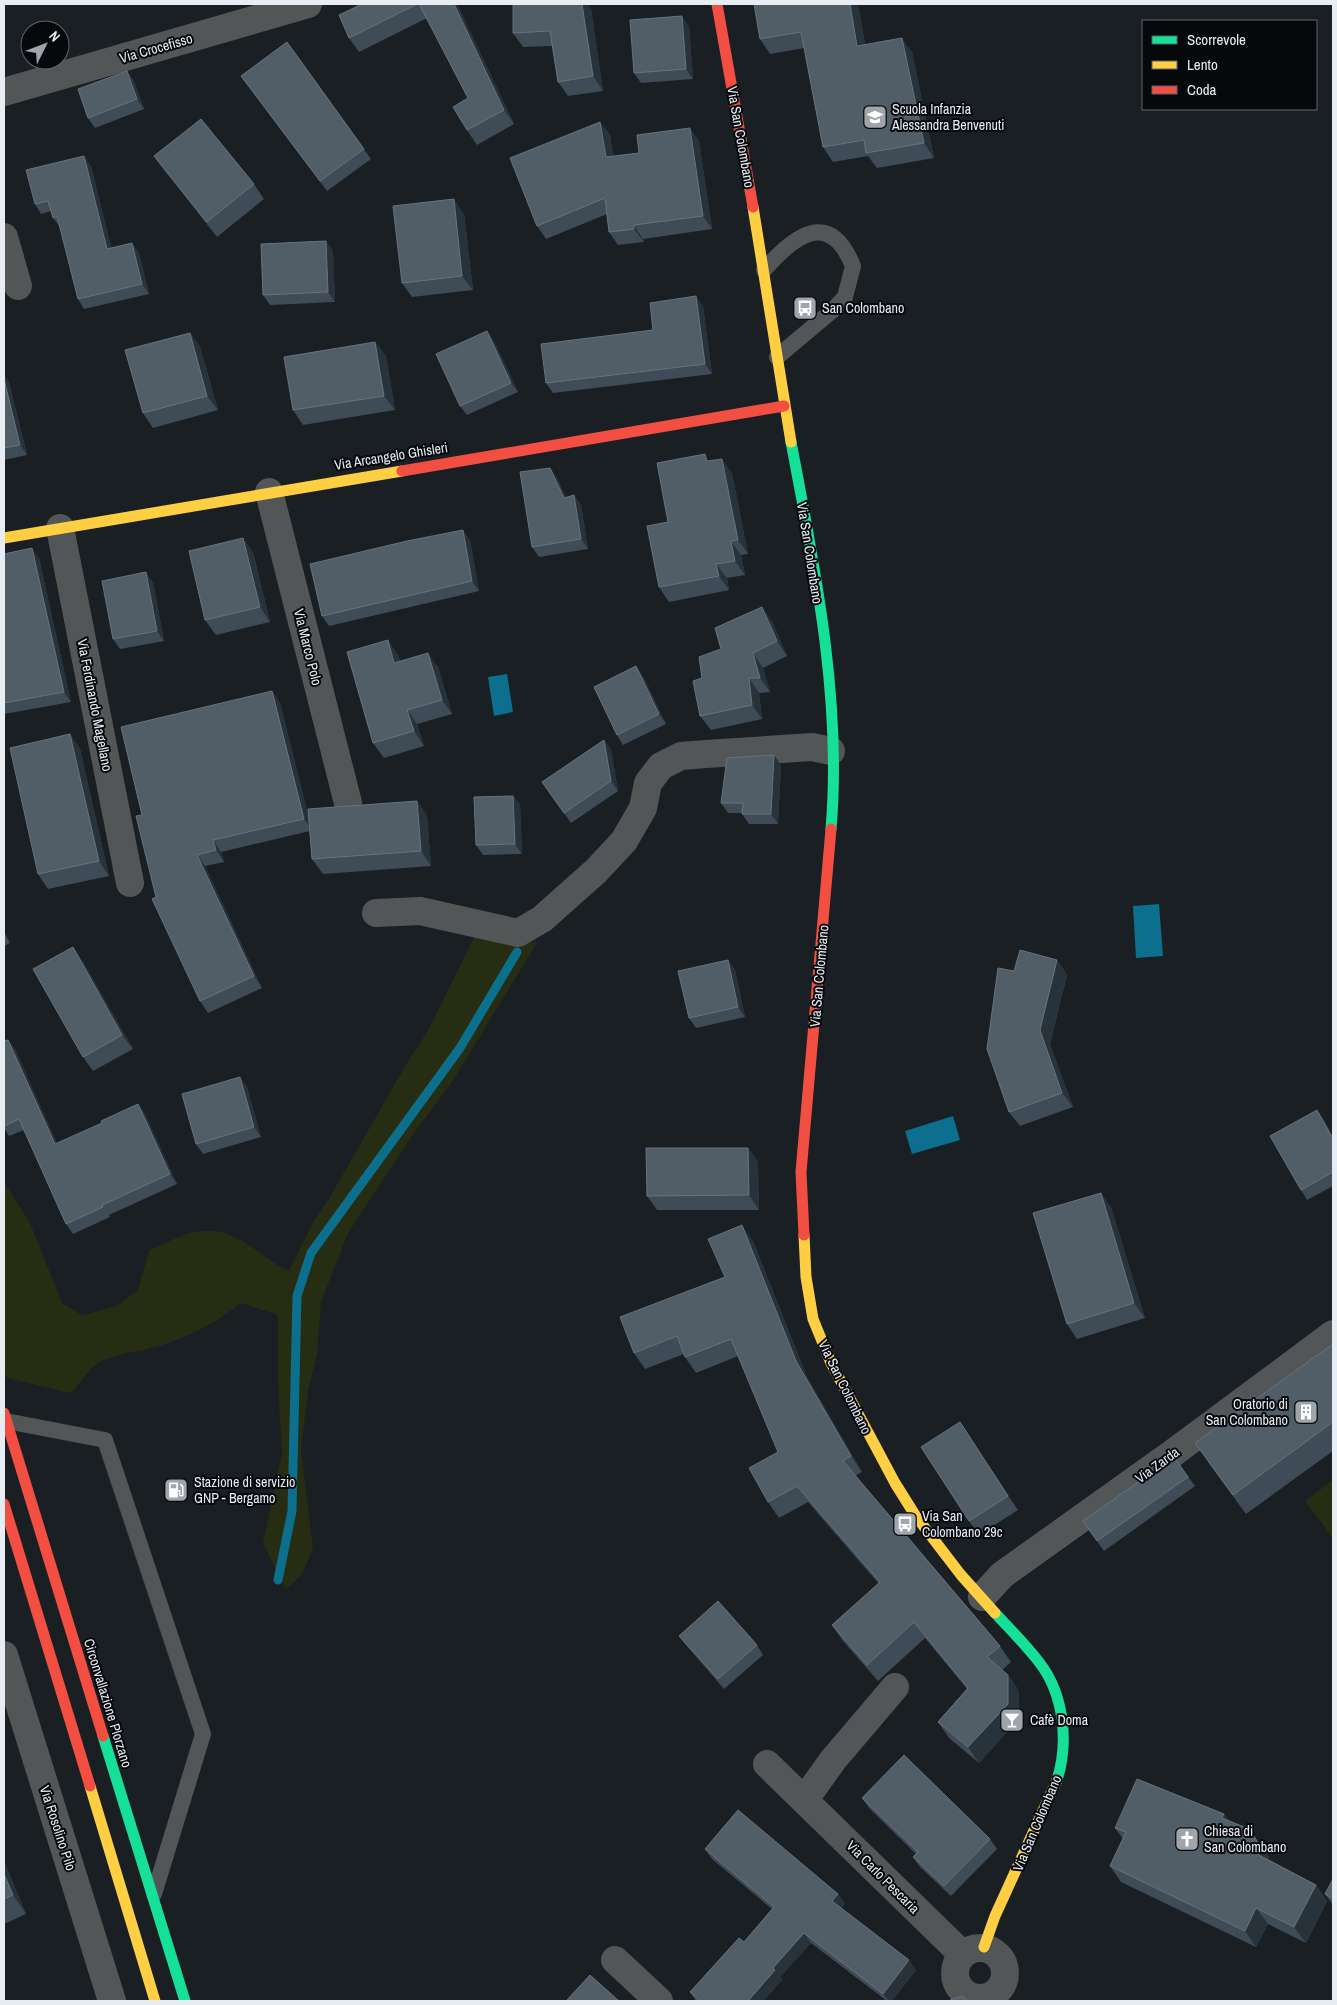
<svg xmlns="http://www.w3.org/2000/svg" width="1337" height="2005" viewBox="0 0 1337 2005" font-family="'Archivo Narrow',sans-serif">
<style>
.green{fill:#272d13}
.water{fill:#0c6f8d}
.lines{fill:none;stroke-linecap:round;stroke-linejoin:round}
.stream{stroke:#0c6f8d;stroke-width:9}
.lane{stroke:#535657;stroke-width:16}
.street{stroke:#535657;stroke-width:28}
.fast{stroke:#16e098;stroke-width:11}
.slow{stroke:#ffcf43;stroke-width:11}
.jam{stroke:#f24e42;stroke-width:11}
.wall{fill:#3f4b56}
.shaded-wall{fill:#28323b}
.building{fill:#515d67;stroke:#68737d}
.labels{text-anchor:middle;stroke-width:4;stroke-linejoin:round;paint-order:stroke}
.street-label{font-size:14px;fill:#e7edf3;stroke:#06080c}
.poi-label{font-size:14px;fill:#e7edf3;stroke:#06080c;text-anchor:start}
</style>
<rect width="100%" height="100%" fill="#1a1f24"/>
<path class="green" d="M476,933L537,943L452,1082L411,1137L348,1233L321,1302L317,1354L308,1391L301,1449L313,1549L302,1574L286,1590L263,1543L282,1453L278,1384V1315L241,1303C217,1322 189,1337 159,1346C139,1352 119,1352 100,1362C89,1368 80,1384 71,1393L7,1378L4,1370V1182L30,1223L62,1303L82,1315L117,1306L138,1290L149,1251C183,1234 208,1220 244,1242C259,1251 272,1263 289,1271L312,1224L330,1197L407,1063L429,1029Z
M1333,1480V1538L1305,1501Z"/>
<path class="water" d="M507,674L513,712L494,716L488,677Z
M1159,904L1163,956L1136,958L1133,906Z
M953,1116L960,1140L912,1154L905,1131Z"/>
<g class="lines">
<path class="stream" d="M278,1580L292,1511L297,1296L311,1253L460,1048L517,952"/>
<path class="lane" d="M764,270C793,237 829,207 853,266L845,297L833,310L777,357
M6,1421L105,1440L203,1734L154,1894"/>
<path class="street" d="M4,92L308,4
M4,237L18,286
M269,492L348,803
M60,528L130,883
M376,913L420,911L518,933L542,919L596,871L624,841L643,808L648,783L661,766L681,756L706,754L812,747L831,751
M982,1597L1002,1575L1173,1453L1333,1334
M4,1655L112,2001
M767,1764L962,1954
M805,1799L833,1760L895,1687
M955 1973a25 25 0 1 1 50 0a25 25 0 1 1-50 0Z
M615,1960L659,2001"/>
<path class="fast" d="M791,442C815,568 842,700 831,829
M995,1613C1010,1629 1026,1645 1039,1662C1064,1694 1069,1742 1057,1780
M103,1736L185,2001"/>
<path class="slow" d="M753,207L791,442
M4,538L402,471
M804,1235L806,1277L813,1319L831,1363L895,1483L915,1515L961,1575L995,1613
M90,1786L155,2001
M984,1947L995,1916L1057,1780"/>
<path class="jam" d="M717,4L753,207
M402,471L784,406
M804,1235L801,1172L831,829
M4,1413L103,1736
M4,1504L90,1786"/>
</g>
<path class="wall" d="M362,4H457L514,124L477,145L467,130L468,98L427,18L359,52L349,38Z
M754,4H858L865,44L912,52L934,158L877,168L868,156L833,162L823,147L804,48L770,54L760,39Z
M591,9L603,91L568,96L558,82L552,46L523,47L513,33Z
M689,26L693,79L641,83L634,73Z
M287,42L371,159L327,191L241,76Z
M127,71L134,81L144,109L95,128L88,118Z
M600,122L610,135L613,156L639,153L699,141L712,229L643,239L644,242L618,245L609,232L607,214L546,239L537,226Z
M154,156L254,184L264,199L217,237L165,171Z
M91,166L111,248L132,243L139,253L149,294L84,309L78,299L60,227L53,218L51,211L41,214L35,204Z
M464,214L473,290L412,297L402,283Z
M326,241L333,251L335,302L270,305L263,295Z
M703,306L712,374L553,393L546,383L653,330Z
M190,333L200,347L218,410L153,428L143,413Z
M494,341L518,392L467,415L460,406Z
M375,342L386,356L395,410L303,425L293,410Z
M4,375L9,382L27,455L4,460Z
M550,468L557,478L566,498L574,495L581,505L588,549L539,557L532,547Z
M732,473L748,554L741,555L745,575L727,578L729,590L669,602L659,587L668,522Z
M470,540L479,591L329,626L322,616Z
M253,552L270,622L216,635L205,620Z
M4,554L39,558L71,702L4,714Z
M153,582L164,641L120,649L113,639Z
M772,621L787,656L763,668L770,692L759,693L762,719L711,730L700,716L702,678L721,649Z
M398,655L400,661L438,667L452,714L417,724L424,746L384,758L373,743Z
M643,676L666,724L623,745L617,735Z
M272,691L280,703L309,819L427,815L431,866L323,874L312,859L310,831L221,852L224,862L205,866L262,988L208,1013L200,1001L156,897L142,815Z
M70,734L80,749L109,876L48,889L38,874Z
M604,740L611,750L618,791L571,823L542,782Z
M781,765L778,824H749L742,814V813H728L721,803Z
M513,796L520,805L522,854L483,855L476,845Z
M4,932L10,943L4,946Z
M728,960L735,970L745,1017L696,1028L689,1018Z
M1057,960L1067,975L1050,1044L1073,1107L1020,1126L1009,1112L1014,971Z
M83,962L133,1049L93,1071L83,1057Z
M8,1040L15,1049L57,1144L102,1123L138,1104L145,1114L177,1184L109,1215L110,1217L73,1234L66,1224L24,1130L9,1136L4,1128V1041Z
M247,1087L261,1137L203,1154L196,1144Z
M1324,1120L1333,1137V1186L1307,1200L1301,1190Z
M748,1148L758,1162L759,1210H657L647,1196Z
M1111,1207L1145,1318L1077,1339L1067,1324Z
M753,1241L807,1377L862,1472L855,1476L1000,1646L1011,1662L1002,1670L1008,1675L1019,1691V1719L979,1763L949,1738L938,1722L967,1689L925,1638L878,1681L843,1641L832,1625L879,1584L808,1502L779,1518L768,1502L778,1452L738,1356L696,1373L685,1357L684,1354L645,1369L634,1353L725,1277Z
M1333,1344V1451L1246,1514L1208,1462Z
M960,1422L1018,1510L979,1535L969,1521Z
M1174,1457L1195,1486L1104,1551L1083,1521Z
M679,1636L757,1645L763,1655L724,1689L686,1645Z
M862,1798L990,1839L997,1849L951,1896L920,1867L913,1857L916,1854L869,1808Z
M1224,1814L1229,1821L1249,1829L1269,1857V1860L1316,1885L1327,1901L1306,1943L1268,1924L1256,1947L1121,1882L1110,1866L1123,1839L1115,1828Z
M705,1849L838,1894L845,1904L841,1908L916,1970L892,2001H887L811,1943L780,1977L782,1980L763,2001H696L690,1992L744,1942L772,1909L712,1859Z
M4,1864L6,1866L26,1914L4,1924Z
M1333,1879V1905L1325,1894Z"/>
<path class="shaded-wall" d="M454,4H457L514,124L504,110Z
M582,4H587L591,9L603,91L593,76Z
M850,4H858L868,60L857,46Z
M682,16L689,26L693,79L686,69Z
M902,38L912,52L934,158L924,143Z
M127,71L134,81L144,109L137,99Z
M600,122L610,135L615,171L606,157Z
M690,128L699,141L712,229L703,216Z
M84,156L91,166L114,258L107,249Z
M454,199L464,214L473,290L462,276Z
M634,225L643,239L644,242L634,229Z
M326,241L333,251L335,302L328,292Z
M132,243L139,253L149,294L142,284Z
M696,296L703,306L712,374L705,364Z
M487,331L494,341L518,392L511,383Z
M190,333L200,347L218,410L207,396Z
M375,342L386,356L395,410L384,396Z
M4,375L9,382L27,455L20,445L4,379Z
M722,459L732,473L748,554L738,540Z
M550,468L557,478L571,508L564,498Z
M574,495L581,505L588,549L581,539Z
M463,530L470,540L479,591L472,581Z
M243,538L253,552L270,622L260,607Z
M731,541L741,555L745,575L735,561Z
M32,548L39,558L71,702L64,692Z
M716,564L727,578L729,590L719,576Z
M146,572L153,582L164,641L157,631Z
M762,607L772,621L787,656L777,641Z
M388,640L398,655L405,677L394,663Z
M428,653L438,667L452,714L442,700Z
M753,653L763,668L770,692L760,678Z
M636,666L643,676L666,724L659,714Z
M749,678L759,693L762,719L752,705Z
M272,691L280,703L312,830L304,819Z
M407,710L417,724L424,746L414,731Z
M70,734L80,749L109,876L99,861Z
M604,740L611,750L618,791L611,781Z
M774,755L781,765L778,824L771,814Z
M513,796L520,805L522,854L515,844Z
M417,801L427,815L431,866L421,851Z
M213,840L221,852L224,862L216,850Z
M197,855L205,866L262,988L254,976Z
M73,947L83,962L133,1049L122,1035Z
M728,960L735,970L745,1017L738,1007Z
M1057,960L1067,975L1050,1044L1073,1107L1062,1093L1040,1030Z
M8,1040L15,1049L62,1154L55,1144Z
M240,1077L247,1087L261,1137L254,1127Z
M138,1104L145,1114L177,1184L170,1174Z
M1317,1110L1324,1120L1333,1137V1139Z
M748,1148L758,1162L759,1210L749,1195Z
M1101,1193L1111,1207L1145,1318L1134,1303Z
M742,1225L753,1241L807,1377L862,1472L851,1456L796,1361Z
M960,1422L970,1437L1018,1510L1008,1496Z
M1008,1675L1019,1691V1719L979,1763L968,1747Z
M1224,1814L1236,1830L1222,1818Z
M1257,1841L1269,1857L1268,1870L1257,1854Z
M4,1864L6,1866L26,1914L13,1895L4,1874Z
M1316,1885L1327,1901L1306,1943L1294,1927Z
M838,1894L845,1904L839,1911L832,1901Z
M1256,1908L1268,1924L1256,1947L1245,1931Z
M804,1933L811,1943L780,1977L782,1980L763,2001H748L773,1968Z
M909,1960L916,1970L892,2001H889L883,1994Z"/>
<path class="building" d="M362,4H417L349,38L339,15Z
M419,4H454L504,110L467,130L453,107L468,98Z
M513,4H582L593,76L558,82L550,31L513,33Z
M754,4H850L857,46L902,38L924,143L866,153L864,140L823,147L801,32L760,39Z
M682,16L686,69L634,73L630,20Z
M287,42L364,149L320,181L241,76Z
M127,71L137,99L88,118L78,89Z
M201,119L254,184L207,222L154,156Z
M600,122L606,157L639,153L637,135L690,128L703,216L634,225V229L609,232L605,198L537,226L510,158Z
M84,156L107,249L132,243L142,284L78,299L57,216L53,218L48,201L35,204L26,170Z
M454,199L462,276L402,283L393,206Z
M326,241L328,292L263,295L261,244Z
M696,296L705,364L546,383L541,344L653,330L650,303Z
M487,331L511,383L460,406L436,354Z
M190,333L207,396L143,413L125,350Z
M375,342L384,396L293,410L284,357Z
M4,379L20,445L4,448Z
M705,454L707,461L722,459L738,540L731,541L735,561L716,564L719,576L659,587L647,526L668,522L657,463Z
M550,468L564,498L574,495L581,539L532,547L520,472Z
M463,530L472,581L322,616L310,564L407,541Z
M243,538L260,607L205,620L189,551Z
M32,548L64,692L4,703V554Z
M146,572L157,631L113,639L102,581Z
M762,607L777,641L753,653L760,678H749L752,705L700,716L693,681L702,678L699,657L721,649L715,628Z
M388,640L394,663L428,653L442,700L407,710L414,731L373,743L347,652Z
M636,666L659,714L617,735L594,687Z
M272,691L304,819L213,840L216,850L197,855L254,976L200,1001L152,899L156,897L136,816L142,815L121,727Z
M70,734L99,861L38,874L10,748Z
M604,740L611,781L564,813L542,782Z
M774,755L771,814H742L743,803H721L727,758Z
M513,796L515,844L476,845L474,797Z
M417,801L421,851L312,859L308,809Z
M73,947L122,1035L83,1057L33,969Z
M1020,950L1057,960L1040,1030L1062,1093L1009,1112L987,1049L998,968L1014,971Z
M728,960L738,1007L689,1018L678,971Z
M8,1040L55,1144L102,1123L101,1121L138,1104L170,1174L102,1205L103,1207L66,1224L19,1119L4,1126V1041Z
M240,1077L254,1127L196,1144L182,1094Z
M1317,1110L1333,1139V1172L1301,1190L1270,1136Z
M646,1148H748L749,1195L647,1196Z
M1101,1193L1134,1303L1067,1324L1033,1213Z
M742,1225L796,1361L851,1456L843,1461L1000,1646L987,1657L1008,1675V1704L968,1747L938,1722L968,1688L914,1622L867,1665L832,1625L880,1582L797,1486L768,1502L749,1468L778,1452L731,1339L685,1357L677,1336L634,1353L620,1317L725,1277L708,1239Z
M1333,1344V1422L1233,1495L1195,1443Z
M960,1422L1008,1496L969,1521L921,1447Z
M1174,1457L1188,1477L1097,1541L1083,1521Z
M718,1601L757,1645L718,1679L679,1636Z
M904,1755L990,1839L944,1886L913,1857L918,1852L862,1798Z
M1137,1779L1224,1814L1222,1818L1249,1829L1257,1841V1854L1316,1885L1294,1927L1256,1908L1245,1931L1110,1866L1126,1832L1115,1828Z
M738,1810L838,1894L832,1901L909,1960L883,1994L804,1933L773,1968L775,1970L748,2001H700L690,1992L739,1938L744,1942L774,1907L705,1849Z
M4,1874L13,1895L4,1899Z
M1333,1879V1899L1325,1894Z
M590,1975L619,2001H566Z
M962,1996L968,2001H949L950,2000Z"/>
<defs>
<g id="school-square" transform="scale(1.25)"><rect x="-9" y="-9" width="18" height="18" rx="4" fill="#9fa5ab" stroke="#06080c"/><path d="M0-5L7-2L0 1L-7-2ZM-4 1L0 2.5L4 1V4Q0 6-4 4Z" fill="#fff"/></g>
<g id="bus-square" transform="scale(1.25)"><rect x="-9" y="-9" width="18" height="18" rx="4" fill="#9fa5ab" stroke="#06080c"/><path d="M-5-6H5V4H4V6H2V4H-2V6H-4V4H-5ZM-3.5-4V0h7V-4ZM-3.5 1.2v1.5H-2V1.2ZM2 1.2v1.5H3.5V1.2Z" fill="#fff"/></g>
<g id="building-square" transform="scale(1.25)"><rect x="-9" y="-9" width="18" height="18" rx="4" fill="#9fa5ab" stroke="#06080c"/><path d="M-4-6H4V6H1V3H-1V6H-4ZM-2.5-4.3h1.7v1.8h-1.7ZM.8-4.3h1.7v1.8H.8ZM-2.5-1h1.7V.8h-1.7ZM.8-1h1.7V.8H.8Z" fill="#fff"/></g>
<g id="fuel-square" transform="scale(1.25)"><rect x="-9" y="-9" width="18" height="18" rx="4" fill="#9fa5ab" stroke="#06080c"/><path d="M-5.5-6h7V0h2V4h1.3V-2.5L3-4.5l.8-.8L6-3V5H2.5V1h-1V6h-7ZM-4.2-4.7v3.2H.2V-4.7Z" fill="#fff"/></g>
<g id="bar-square" transform="scale(1.25)"><rect x="-9" y="-9" width="18" height="18" rx="4" fill="#9fa5ab" stroke="#06080c"/><path d="M-6-5H6L.8 .8V4.5H3.5V6h-7V4.5H-.8V.8Z" fill="#fff"/></g>
<g id="church-square" transform="scale(1.25)"><rect x="-9" y="-9" width="18" height="18" rx="4" fill="#9fa5ab" stroke="#06080c"/><path d="M-1.2-6h2.4v3.5h3.3v2.4h-3.3V6h-2.4V-.1h-3.3v-2.4h3.3Z" fill="#fff"/></g>
</defs>
<g fill-rule="evenodd">
<use href="#school-square" x="875" y="117"/>
<use href="#bus-square" x="805" y="308"/>
<use href="#building-square" x="1306" y="1412"/>
<use href="#fuel-square" x="176" y="1490"/>
<use href="#bus-square" x="905" y="1524"/>
<use href="#bar-square" x="1012" y="1720"/>
<use href="#church-square" x="1187" y="1839"/>
</g>
<g class="labels">
<g class="street-label">
<text transform="translate(156 48) rotate(-16)" y="5">Via Crocefisso</text>
<text transform="translate(741 137) rotate(80)" y="5">Via San Colombano</text>
<text transform="translate(391 456) rotate(-9)" y="5">Via Arcangelo Ghisleri</text>
<text transform="translate(810 553) rotate(81)" y="5">Via San Colombano</text>
<text transform="translate(308 647) rotate(76)" y="5">Via Marco Polo</text>
<text transform="translate(95 705) rotate(79)" y="5">Via Ferdinando Magellano</text>
<text transform="translate(819 976) rotate(-85)" y="5">Via San Colombano</text>
<text transform="translate(845 1387) rotate(64)" y="5">Via San Colombano</text>
<text transform="translate(1157 1465) rotate(-36)" y="5">Via Zarda</text>
<text transform="translate(108 1703) rotate(73)" y="5">Circonvallazione Plorzano</text>
<text transform="translate(1037 1823) rotate(-67)" y="5">Via San Colombano</text>
<text transform="translate(58 1828) rotate(72)" y="5">Via Rosolino Pilo</text>
<text transform="translate(883 1877) rotate(45)" y="5">Via Carlo Pescaria</text>
</g>
<g class="poi-label">
<text x="892" y="114">Scuola Infanzia<tspan x="892" dy="16">Alessandra Benvenuti</tspan></text>
<text x="822" y="313">San Colombano</text>
<text x="1288" y="1409" text-anchor="end">Oratorio di<tspan x="1288" dy="16">San Colombano</tspan></text>
<text x="194" y="1487">Stazione di servizio<tspan x="194" dy="16">GNP - Bergamo</tspan></text>
<text x="922" y="1521">Via San<tspan x="922" dy="16">Colombano 29c</tspan></text>
<text x="1030" y="1725">Cafè Doma</text>
<text x="1204" y="1836">Chiesa di<tspan x="1204" dy="16">San Colombano</tspan></text>
</g>
</g>
<rect width="1337" height="2005" fill="none" stroke="#e7edf3" stroke-width="10"/>
<rect x="1142" y="20" width="175" height="90" fill="#06080c" stroke="#606468"/>
<rect x="1152" y="36" width="25" height="8" fill="#16e098" stroke="#606468"/>
<text x="1187" y="45" font-size="15" fill="#e7edf3">Scorrevole</text>
<rect x="1152" y="61" width="25" height="8" fill="#ffcf43" stroke="#606468"/>
<text x="1187" y="70" font-size="15" fill="#e7edf3">Lento</text>
<rect x="1152" y="86" width="25" height="8" fill="#f24e42" stroke="#606468"/>
<text x="1187" y="95" font-size="15" fill="#e7edf3">Coda</text>
<g transform="translate(45 45) rotate(48)"><circle r="24" fill="#06080c" stroke="#606468"/>
<path d="M0-4L9 19L0 12L-9 19Z" fill="#9fa5ab"/>
<text y="-8" font-size="14" font-weight="bold" text-anchor="middle" fill="#e7edf3">N</text>
</g>
</svg>
